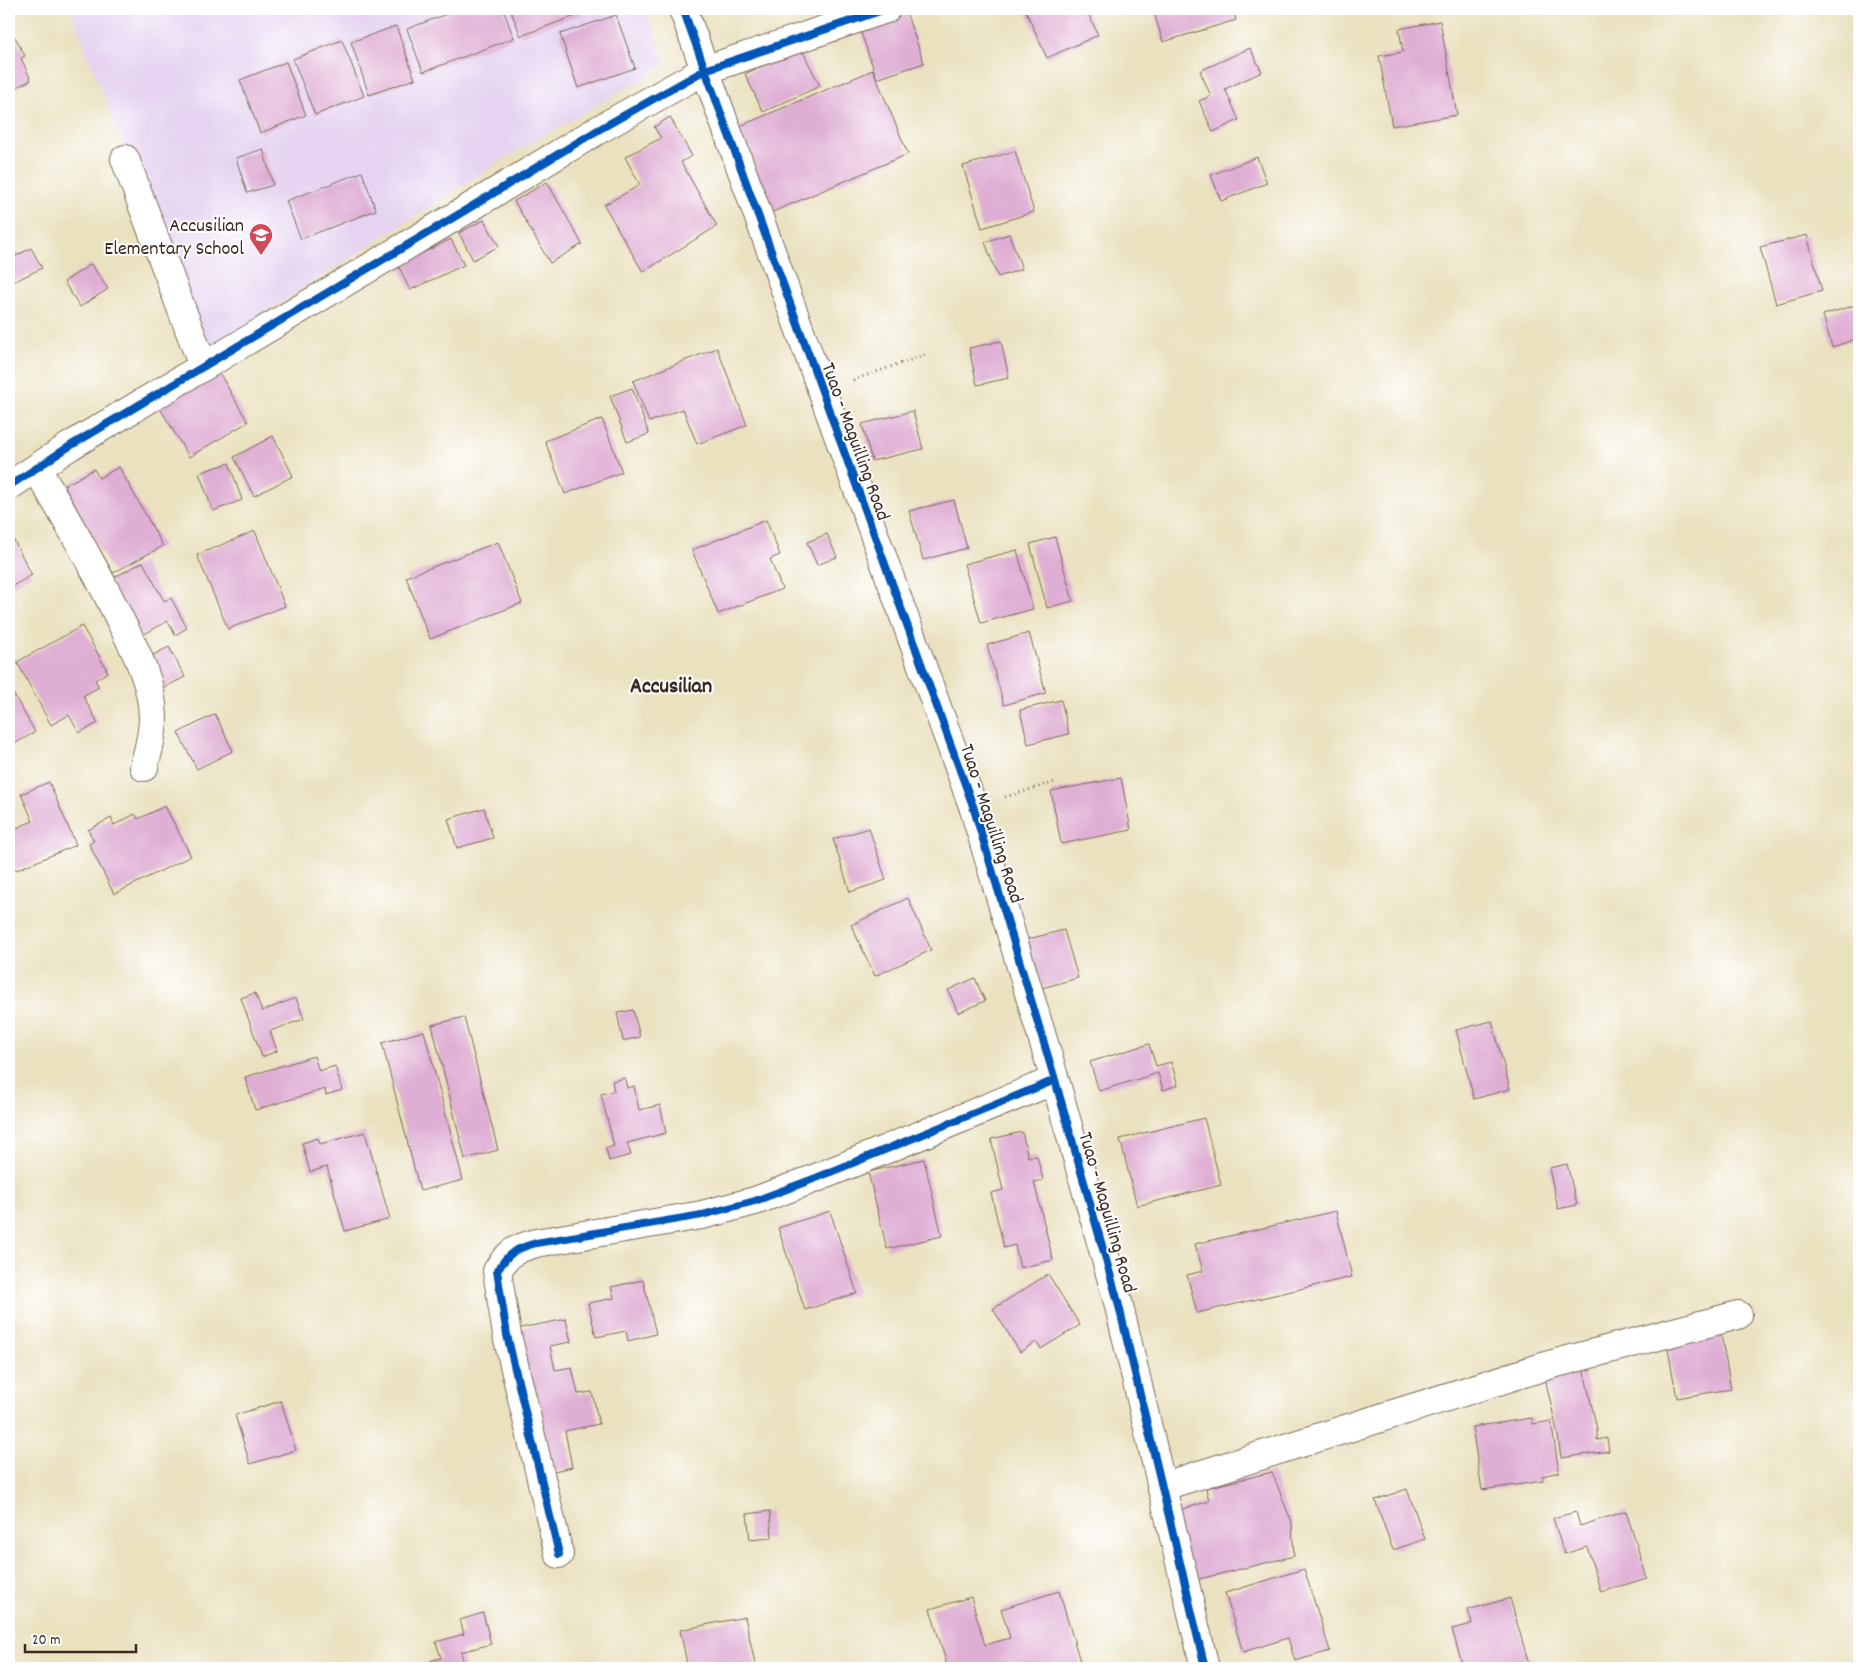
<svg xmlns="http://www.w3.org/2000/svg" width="1868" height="1677" viewBox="0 0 1868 1677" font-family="Dekko,sans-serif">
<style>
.built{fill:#e5d3f1}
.building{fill:#dfaed4}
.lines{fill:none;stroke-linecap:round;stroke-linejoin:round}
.minor-casing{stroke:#786a56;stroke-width:30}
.path{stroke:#786a56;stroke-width:3;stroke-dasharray:1 4;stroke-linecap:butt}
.minor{stroke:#fff;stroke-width:28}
.cycleway-casing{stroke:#fff;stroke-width:11}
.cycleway{stroke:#0057b8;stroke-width:8}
.labels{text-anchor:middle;stroke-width:4;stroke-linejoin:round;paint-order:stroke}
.poi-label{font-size:20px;fill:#3b2a1e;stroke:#fff;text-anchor:end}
.street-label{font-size:20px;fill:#3b2a1e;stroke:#fff}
.quarter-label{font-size:22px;font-weight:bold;fill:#3b2a1e;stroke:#fff}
</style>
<rect width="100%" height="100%" fill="#fff"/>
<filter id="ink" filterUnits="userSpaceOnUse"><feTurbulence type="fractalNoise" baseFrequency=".02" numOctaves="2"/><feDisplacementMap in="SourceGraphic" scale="10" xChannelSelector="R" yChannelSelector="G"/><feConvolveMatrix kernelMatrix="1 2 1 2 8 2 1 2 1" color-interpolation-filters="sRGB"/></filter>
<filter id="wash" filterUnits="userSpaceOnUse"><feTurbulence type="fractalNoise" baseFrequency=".0096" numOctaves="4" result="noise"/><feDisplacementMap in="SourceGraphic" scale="20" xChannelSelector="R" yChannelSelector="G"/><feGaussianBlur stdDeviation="1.12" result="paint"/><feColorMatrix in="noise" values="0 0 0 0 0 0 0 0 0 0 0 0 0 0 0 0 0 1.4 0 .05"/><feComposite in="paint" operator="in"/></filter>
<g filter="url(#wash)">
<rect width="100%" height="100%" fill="#eae1bf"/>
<path class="built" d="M71,9H646L666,65L502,160L206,351L88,57Z"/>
<g id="blocks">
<path class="building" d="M460,9H503L514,38L423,72L407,29Z
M510,9H587L588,11L521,36Z
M905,9L924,63L877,79L858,24Z
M1025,9H1091L1087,11L1098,35L1047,58Z
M1153,9H1233L1236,20L1163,42Z
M616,15L635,68L578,88L560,34Z
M1440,21L1457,115L1392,126L1379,56L1403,52L1399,29Z
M396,26L415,79L369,95L351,42Z
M15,37L25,56L21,58L31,80L9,91V39Z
M342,40L364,96L315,115L293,59Z
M801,48L820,86L763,112L745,74Z
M1250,48L1262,72L1225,89L1239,120L1213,132L1199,101L1211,96L1200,71Z
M286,62L306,115L260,133L240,80Z
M873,70L908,154L768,214L733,129Z
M670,117L692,156L681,162L717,226L643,272L604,205L640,185L625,157L661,138L654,127Z
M263,149L273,185L247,193L236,158Z
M1015,151L1034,212L982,228L963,166Z
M1257,157L1267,183L1221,201L1211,175Z
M362,172L376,210L301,239L286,201Z
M547,182L582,244L550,263L514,201Z
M484,220L499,246L473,260L459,233Z
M1009,234L1022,269L998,277L985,242Z
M1807,235L1822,291L1776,304L1760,247Z
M451,239L464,265L410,290L398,265Z
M11,244L16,256L31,248L42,268L9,284V245Z
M91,264L108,289L80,307L64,282Z
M1859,304V338L1832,347L1823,315Z
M1001,341L1009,378L977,385L969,348Z
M717,348L747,425L697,444L683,409L649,422L633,381Z
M214,364L248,422L189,457L154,398Z
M632,388L649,434L627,442L610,396Z
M913,411L923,449L872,461L862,424Z
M602,419L622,472L565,494L545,441Z
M273,436L293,476L254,496L234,457Z
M229,463L242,500L213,511L199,473Z
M119,467L163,546L113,573L64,486L94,469L99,478Z
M954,500L967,548L923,560L909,511Z
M766,520L780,555L770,559L782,589L718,614L692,550Z
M9,531L32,575L9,588Z
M255,531L285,606L228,629L197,555Z
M827,534L837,557L817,565L807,542Z
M1055,537L1073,601L1047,608L1030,544Z
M498,542L522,603L430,639L406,577Z
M1017,550L1033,609L981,623L964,564Z
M143,562L164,601L171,598L187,628L175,635L168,621L139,637L109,580Z
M82,626L108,672L95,680L99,687L83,696L98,723L79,733L69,715L51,725L17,662Z
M1029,633L1046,693L1004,705L987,645Z
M169,647L185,677L157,691L141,661Z
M9,686L35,732L9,747Z
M1061,700L1069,734L1028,744L1020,710Z
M215,714L233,751L197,769L178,733Z
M1121,778L1131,830L1061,844L1051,791Z
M49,782L76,845L9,873V831L33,821L21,794Z
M165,806L191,856L114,894L89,844L94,841L88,830L111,818L114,825L135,814L138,819Z
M484,808L493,838L457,848L448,819Z
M869,828L886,880L850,892L833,839Z
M908,898L931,950L875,976L851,925Z
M1064,930L1078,978L1042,988L1028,939Z
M975,978L985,1001L958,1013L948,990Z
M255,993L262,1011L296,998L304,1019L270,1031L277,1051L262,1057L241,998Z
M633,1010L640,1037L623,1041L617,1013Z
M464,1017L498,1150L465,1159L432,1025Z
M1492,1021L1510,1089L1474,1099L1456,1030Z
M424,1031L463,1180L420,1191L382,1043Z
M1149,1044L1156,1066L1171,1062L1178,1085L1163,1090L1158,1073L1099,1091L1090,1062Z
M314,1056L319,1071L335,1066L342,1090L326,1095L325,1089L255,1110L245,1077Z
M625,1078L627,1088L634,1086L639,1110L660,1105L666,1133L627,1143L631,1155L609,1161L606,1148L614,1146L601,1094L614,1091L612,1081Z
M1204,1118L1221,1185L1137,1206L1120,1139Z
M365,1132L390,1219L345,1231L327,1167L310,1172L302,1143L318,1138L320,1144Z
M1022,1132L1028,1157L1037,1156L1043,1180L1034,1182L1053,1260L1020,1268L1015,1245L1004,1248L991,1193L1003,1190L991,1139Z
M924,1159L942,1236L887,1249L868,1172Z
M1567,1164L1577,1205L1558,1209L1549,1168Z
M830,1211L857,1293L805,1310L778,1228Z
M1336,1211L1352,1277L1197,1313L1187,1275L1203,1271L1195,1244Z
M1048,1274L1080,1325L1041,1349L1036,1342L1020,1352L993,1309Z
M643,1280L656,1334L628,1341L626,1331L596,1337L588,1303L614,1298L611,1287Z
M566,1319L571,1342L550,1346L555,1370L572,1367L578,1394L592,1392L599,1424L565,1431L572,1467L541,1474L516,1329Z
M1721,1334L1731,1389L1677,1398L1667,1344Z
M1583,1367L1597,1429V1440L1607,1438L1609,1451L1561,1458L1558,1436L1544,1373Z
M281,1401L296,1450L250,1464L235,1415Z
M1532,1418L1533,1424L1551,1421L1559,1472L1542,1476L1543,1481L1482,1490L1472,1427Z
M1272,1472L1292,1523L1294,1556L1191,1581L1174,1512L1209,1501L1206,1488Z
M1407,1489L1425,1539L1393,1550L1375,1500Z
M770,1511L772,1538L750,1540L747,1514Z
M1626,1511L1647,1578L1601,1592L1587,1547L1564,1554L1553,1518L1576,1512L1580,1526Z
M1304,1569L1330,1651L1295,1661L1288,1638L1243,1652L1225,1593Z
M1059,1591L1082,1668H948L930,1609L971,1597L985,1645L1010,1638L1001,1609Z
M1510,1598L1530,1668H1463L1452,1629L1472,1624L1468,1610Z
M483,1613L491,1644L461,1652L465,1668H432L430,1661L441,1658L436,1642L464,1634L460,1620Z
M745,1617L756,1668H688L680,1630Z"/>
</g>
</g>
<g filter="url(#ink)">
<use href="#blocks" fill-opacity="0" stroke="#786a56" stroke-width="1"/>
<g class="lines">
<g class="minor-casing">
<path id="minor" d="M683,9L973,806L1055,1080L1118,1302L1205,1668
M125,159L203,366
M37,469C66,519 96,569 121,622C136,651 153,685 153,718C153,735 148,751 144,767
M9,486L70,446L446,222L598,130L705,70L886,9
M1161,1487L1549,1365L1738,1315
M559,1554L507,1335L497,1271C509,1252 515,1249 536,1243L702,1215L755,1201L816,1178L1055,1080"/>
</g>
<path class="path" d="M853,380L925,355
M1005,797L1055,782"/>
<use href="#minor" class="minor"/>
<g class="cycleway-casing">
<path id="cycleway" d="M683,9L973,806L1055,1080L1118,1302L1205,1668
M9,486L70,446L446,222L598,130L705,70L886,9
M559,1554L507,1335L497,1271C509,1252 515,1249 536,1243L702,1215L755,1201L816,1178L1055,1080"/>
</g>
<use href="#cycleway" class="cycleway"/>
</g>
</g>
<defs>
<g id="school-pin" transform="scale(1.25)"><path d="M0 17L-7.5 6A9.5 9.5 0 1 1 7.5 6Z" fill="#d1495b" stroke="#fff"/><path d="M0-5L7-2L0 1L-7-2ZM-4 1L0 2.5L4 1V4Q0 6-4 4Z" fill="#fff"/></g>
</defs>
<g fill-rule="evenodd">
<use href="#school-pin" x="261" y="235"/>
</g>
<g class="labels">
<g class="poi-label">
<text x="244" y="231">Accusilian<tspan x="244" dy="23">Elementary School</tspan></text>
</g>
<g class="street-label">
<text transform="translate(857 441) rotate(70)" y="7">Tuao - Maguilling Road</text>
<text transform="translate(993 823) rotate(72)" y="7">Tuao - Maguilling Road</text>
<text transform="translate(1109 1212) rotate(74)" y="7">Tuao - Maguilling Road</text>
</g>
<g class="quarter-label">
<text x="671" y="692">Accusilian</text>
</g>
</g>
<rect width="1868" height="1677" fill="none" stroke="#fff" stroke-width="30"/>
<path d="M25 1644v8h111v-8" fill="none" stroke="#3b2a1e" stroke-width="2.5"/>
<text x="32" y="1644" font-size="15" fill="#3b2a1e" stroke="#ffffff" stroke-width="4" paint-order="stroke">20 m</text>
</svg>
